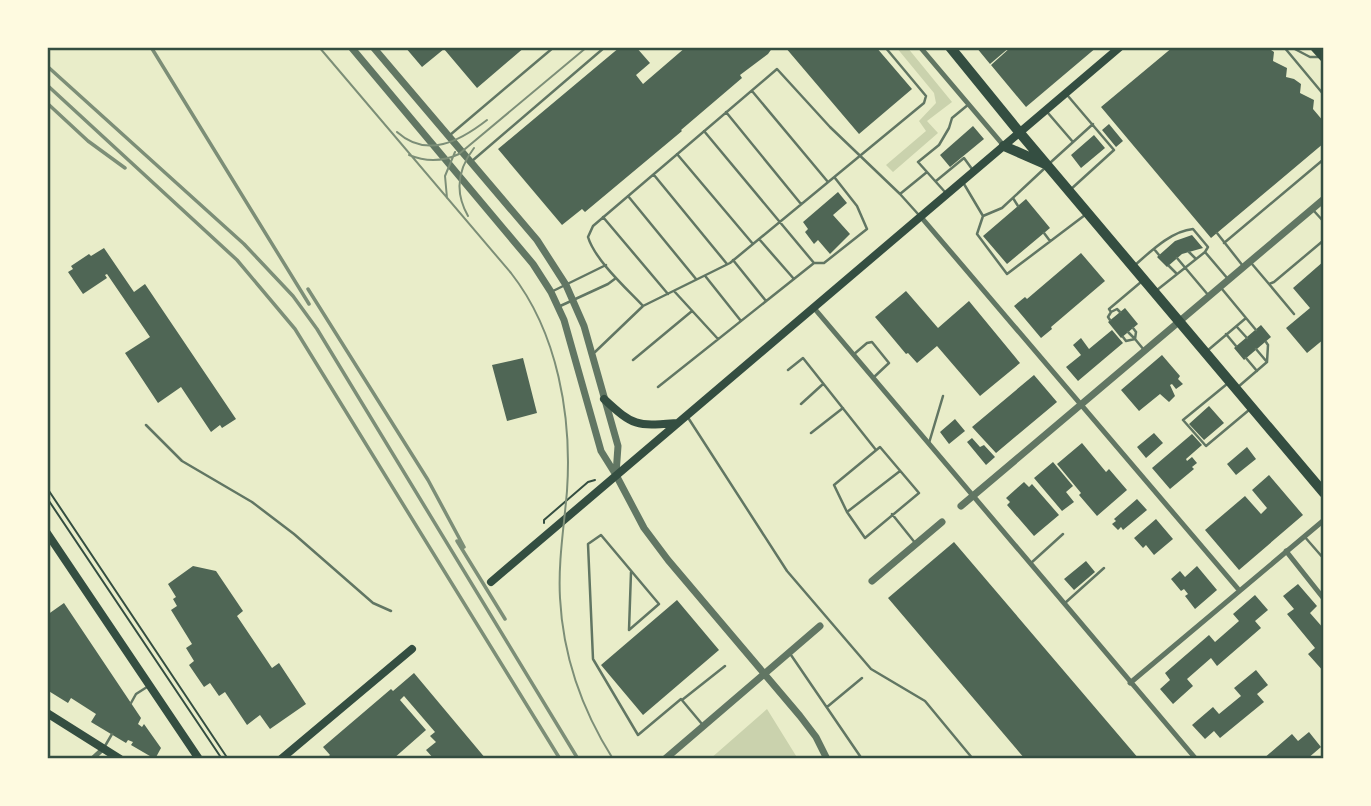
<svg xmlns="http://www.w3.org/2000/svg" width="1371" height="806" viewBox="0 0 1371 806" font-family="Barlow,sans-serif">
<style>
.green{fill:#cad2ad}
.building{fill:#4f6655}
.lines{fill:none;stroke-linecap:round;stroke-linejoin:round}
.path{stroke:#344e41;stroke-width:2}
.service{stroke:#617663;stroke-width:2.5}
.minor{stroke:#617663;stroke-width:5}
.tertiary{stroke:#617663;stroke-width:7}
.secondary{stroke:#344e41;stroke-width:8}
.trunk{stroke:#344e41;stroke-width:10}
.motorway{stroke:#344e41;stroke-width:10}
.tram{stroke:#7c8e77;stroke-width:2}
.rail{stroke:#7c8e77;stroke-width:3.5}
.neatline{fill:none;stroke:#344e41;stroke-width:2.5}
</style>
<rect width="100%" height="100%" fill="#e9edc9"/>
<path class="green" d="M896,47H907L952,102L927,121L938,133L893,172L886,165L926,131L919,121L936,103L934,93Z
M767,709L798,759H710Z"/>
<path class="building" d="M405,47H525L477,88L444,49L422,67Z
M620,47H636L650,63L636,75L643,84L686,47H773L768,54L740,75L742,78L681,130L682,131L585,212L582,209L562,225L498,149Z
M785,47H876L912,89L859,134Z
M976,47H1010L990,64Z
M1011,47H1097L1026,107L991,65Z
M1173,47H1267L1274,52L1273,61L1287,68L1286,77L1294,79L1301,84L1300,93L1314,100L1313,109L1324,122V143L1211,238L1101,107Z
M1109,124L1123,141L1116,147L1102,130Z
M973,126L984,139L950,167L940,155Z
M1094,135L1105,148L1081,168L1071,155Z
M838,192L847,203L833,215L850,234L830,254L818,240L814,244L805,232L808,229L803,222Z
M1026,199L1050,228L1007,264L983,236Z
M1192,235L1203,248L1182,254L1167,267L1157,257L1175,241Z
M104,248L134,292L145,284L236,419L222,428L220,425L211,432L181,387L158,403L125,353L150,337L107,274L105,275L107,278L83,294L68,272L73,269L71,266L89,254L91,256Z
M1081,253L1105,281L1051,327L1052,329L1041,338L1014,306L1025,297L1027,299Z
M1324,261V339L1307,353L1286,328L1310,308L1293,288Z
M906,291L938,328L969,301L1020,363L980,396L937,346L917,363L908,353L906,354L875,317Z
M1125,308L1138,324L1121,338L1108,322Z
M1261,325L1271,337L1244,360L1234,348Z
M1112,330L1123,343L1078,381L1066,367L1081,355L1073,345L1081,338L1089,349Z
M1162,355L1180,376L1178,379L1183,384L1176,389L1172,384L1170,385L1175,396L1169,402L1160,394L1139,411L1121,390Z
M523,358L537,413L507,421L492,365Z
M1034,375L1057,402L996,453L972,427Z
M1209,406L1224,423L1204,440L1189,424Z
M955,419L965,431L949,444L940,432Z
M1154,433L1163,443L1146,458L1137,447Z
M1192,434L1202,445L1186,459L1187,461L1192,457L1197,463L1192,467L1194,469L1170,489L1152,468Z
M972,438L980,447L984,445L995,457L986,465L967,442Z
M1082,443L1106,472L1109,469L1127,490L1097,516L1079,495L1081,493L1057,464Z
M1247,447L1256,459L1236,475L1227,464Z
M1053,462L1073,486L1066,492L1074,502L1062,511L1034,478Z
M1269,475L1303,515L1239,570L1205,530L1245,496L1261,514L1267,508L1252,490Z
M1024,482L1029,487L1032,484L1059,515L1034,536L1007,505L1010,502L1006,498Z
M1137,499L1147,510L1123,530L1121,527L1118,530L1112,524L1116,521L1114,519Z
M1156,519L1173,539L1154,555L1146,545L1143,548L1134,538Z
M954,542L1139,759H1025L888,598Z
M1086,561L1095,572L1074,590L1064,579Z
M193,566L216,571L243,611L237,616L272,668L279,663L306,704L270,729L260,715L247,725L225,692L219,696L210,683L204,687L189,665L194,661L186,648L192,644L171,610L177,606L173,599L176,597L168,584Z
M1197,566L1217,590L1195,609L1185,596L1188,594L1184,589L1181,591L1171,579L1180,571L1185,577Z
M1298,584L1317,606L1310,613L1324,629V672L1308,654L1315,648L1287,614L1294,609L1283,596Z
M1255,595L1268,610L1255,621L1261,628L1217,666L1211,658L1187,679L1193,686L1173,704L1160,689L1170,680L1165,673L1209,635L1215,642L1239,621L1233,614Z
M677,600L719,650L643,715L601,665Z
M64,603L141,718L138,724L142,727L144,724L161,748L155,759L131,745L133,742L128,740L126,743L91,722L96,714L71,698L68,703L47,690V615Z
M1256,670L1268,685L1257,694L1264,702L1220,738L1214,731L1205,739L1192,725L1213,707L1219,714L1241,696L1234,688Z
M414,673L486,759H434L426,750L436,742L430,736L435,732L404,696L400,700L426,730L393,759H326L330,755L323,747L391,689L393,691Z
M1309,732L1321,747L1307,759H1263L1292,734L1298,741Z"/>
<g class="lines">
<path class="path" d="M779,47V49
M47,488L228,759
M47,498L222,759
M544,523V520L588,482L595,480"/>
<path class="service" d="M885,47L926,96L924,103L730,263L643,306C626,288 595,260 588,237L593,226L777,69L830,127L900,194L918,214
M1284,47L1324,95
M1291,47L1310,57H1320
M752,91L828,182
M1068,96L1114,150L1070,190
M726,112L801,204
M1048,113L1073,142
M704,131L814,263
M450,135L554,47
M677,154L753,244
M472,161L605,47
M1051,162L1093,124
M654,175L727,264
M936,181L964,158L972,169
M964,184L983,216L977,234L1007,274L1085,215
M945,192L918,162L939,145L949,128L952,118L969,104
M900,194L927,172
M628,196L696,279
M1013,198L1018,206
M1314,211L1324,222
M983,216L1002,208L1046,167
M603,217L668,294
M1044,233L1050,241
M1217,233L1243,266
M759,239L794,279
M1224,243L1324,159
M1154,249L1159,255
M1189,252L1196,259
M1205,252L1228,279
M1177,258L1209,296
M733,260L766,301
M1252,264L1269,284L1274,282L1324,240
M1134,266C1150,252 1171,231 1193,229L1208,247L1205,252L1157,290
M1169,266L1176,273
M706,277L741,321
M1269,284L1294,314
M553,291L606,265
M674,291L718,339
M558,307L608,284L616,278
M1111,312L1117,309L1120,312
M1246,318L1256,330
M1110,320L1108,317L1111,312L1109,309L1141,282
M1237,327L1247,338
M1133,328L1136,332L1135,339
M1128,332L1135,339
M1226,334L1236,346
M1123,337L1126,341L1135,339L1144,350
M1256,349L1267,362
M1207,351L1246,318L1222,289
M595,352L643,306
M853,355L867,343L872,342L889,363L873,378
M1246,358L1257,371
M633,360L692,311
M788,370L803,358L876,450
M1227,384L1183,420L1206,446L1249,410
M658,387L814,263H824L867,229L857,206L835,178
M1238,387L1267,362L1268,345L1266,342
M801,404L823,384
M687,416L787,571L871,669L925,701L973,759
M146,425L182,461L252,502L294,534L373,603L391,611
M811,433L843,408
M929,443L943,396
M880,447L919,493L865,538L847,512L834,485Z
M847,512L900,471
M892,514L916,544
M1304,536L1324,559
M1031,563L1063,534
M631,572L629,630L659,604L601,535L588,544L593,659L638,735L681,699L702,724
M1065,603L1104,568
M791,655L862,759
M682,700L725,666
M131,703L136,694L147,687
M827,707L862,678
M105,746L112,734"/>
<path class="minor" d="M920,47L1004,146
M921,217L1239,590
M814,308L1196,759
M1286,551L1324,599
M1130,683L1324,520
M92,759L104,748"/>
<path class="tertiary" d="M351,47L533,264L551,292L564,320L601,451L616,475L644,528L668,560L800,716L816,737L827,759
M373,47L537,240L566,285L584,326L618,446L616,474
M961,506L1324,199
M872,581L942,522
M665,759L820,626"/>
<path class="secondary" d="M604,399C634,427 637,426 677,423
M47,533L199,759
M491,582L1120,47
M47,713L120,759
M281,759L412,649"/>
<path class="trunk" d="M1315,47L1324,57
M1020,133L1324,493
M1004,146L1045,164"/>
<path class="motorway" d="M950,47L1020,133"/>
<path class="tram" d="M319,47L511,273C558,333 572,417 567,491C564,527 558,562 560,598C563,656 582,710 613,759
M397,132C427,159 460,141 487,120
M409,155C426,162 442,162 459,154L587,47
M447,198L445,176L455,152
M468,216C455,193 457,170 474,148"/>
<path class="rail" d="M151,47L309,304
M47,66L244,244L293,296L317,329L578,759
M47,85L237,260L295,329L560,759
M47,103L88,141L125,168
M308,289L428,480L464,547
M457,541L505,619"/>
</g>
<rect width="1371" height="806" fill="none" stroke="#fefae0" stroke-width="98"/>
<rect x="49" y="49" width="1273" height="708" class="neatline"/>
</svg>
